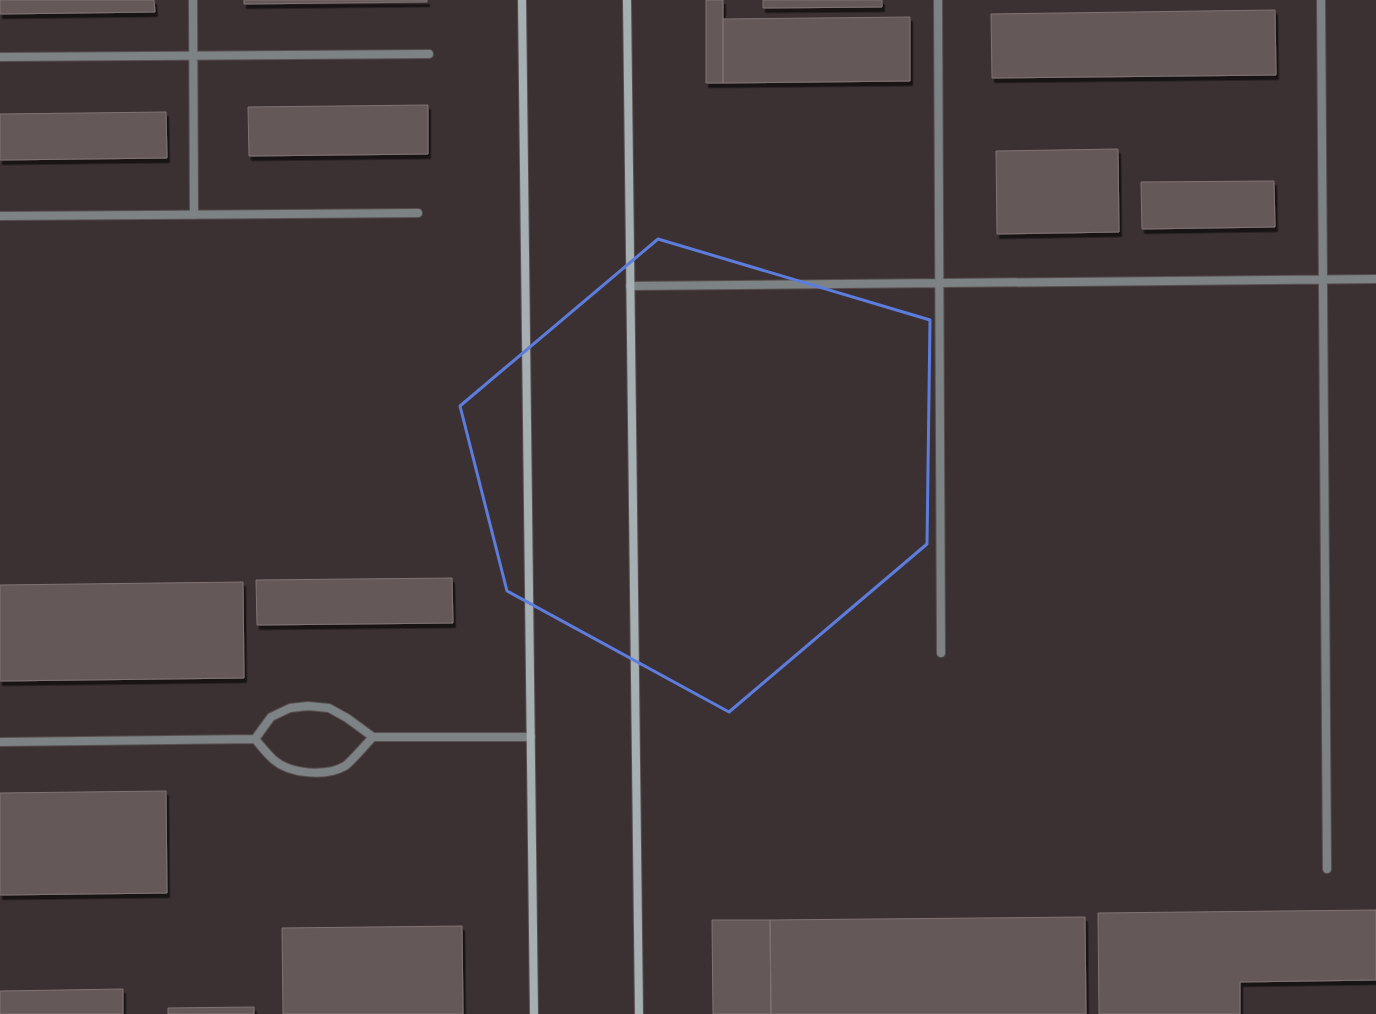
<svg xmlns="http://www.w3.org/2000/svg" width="1376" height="1014" viewBox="0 0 1376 1014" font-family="Figtree,sans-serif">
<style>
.building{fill:#655959;stroke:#807374;filter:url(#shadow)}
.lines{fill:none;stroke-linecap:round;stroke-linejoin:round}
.lane-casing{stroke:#594f50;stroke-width:10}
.secondary-casing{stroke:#594f50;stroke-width:10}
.lane{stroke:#7d8384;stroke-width:8}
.secondary{stroke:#a6afb1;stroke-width:8}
.marked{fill:none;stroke:#5d7dde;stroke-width:3;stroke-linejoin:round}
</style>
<defs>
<filter id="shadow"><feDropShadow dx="2.5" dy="4.5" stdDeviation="0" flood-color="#0009"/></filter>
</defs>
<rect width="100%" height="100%" fill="#3c3132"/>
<path class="building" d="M0,0H154L155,12L0,14Z
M244,0H427V2L244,4Z
M706,0H723V83H706Z
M763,0H882V7L763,8Z
M1275,10L1276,75L992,78L991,14Z
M910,17V81L723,83V19Z
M428,105V154L249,156L248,107Z
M166,112L167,158L0,160V114Z
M1118,149L1119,232L997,234L996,151Z
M1274,181L1275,227L1142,229L1141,182Z
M452,578L453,623L257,625L256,580Z
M243,582L244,678L0,681V585Z
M166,791L167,893L0,895V793Z
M1376,910V980L1240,982V1014H1099L1098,913Z
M1085,917L1086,1014H771L770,920Z
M712,920H770L771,1014H713Z
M462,926L463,1014H283L282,928Z
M123,989V1014H0V991Z
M254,1007V1014H168V1008Z"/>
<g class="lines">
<g class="lane-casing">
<path id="lane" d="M193,0L194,215
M938,0L941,653
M1321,0L1327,869
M0,57L429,54
M0,216L418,213
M630,286L1376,279
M255,739L271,717L290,708L308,706L329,708L347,718L373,737H531
M0,742L255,739C261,746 267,754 274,760C290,774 326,777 345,766C351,762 366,744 373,737"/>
</g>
<g class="secondary-casing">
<path id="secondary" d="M522,0L534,1014
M627,0L639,1014"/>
</g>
<use href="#lane" class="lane"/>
<use href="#secondary" class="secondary"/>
</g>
<path class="marked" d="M658,239L930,320L927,544L729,712L507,591L460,406Z"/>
</svg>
